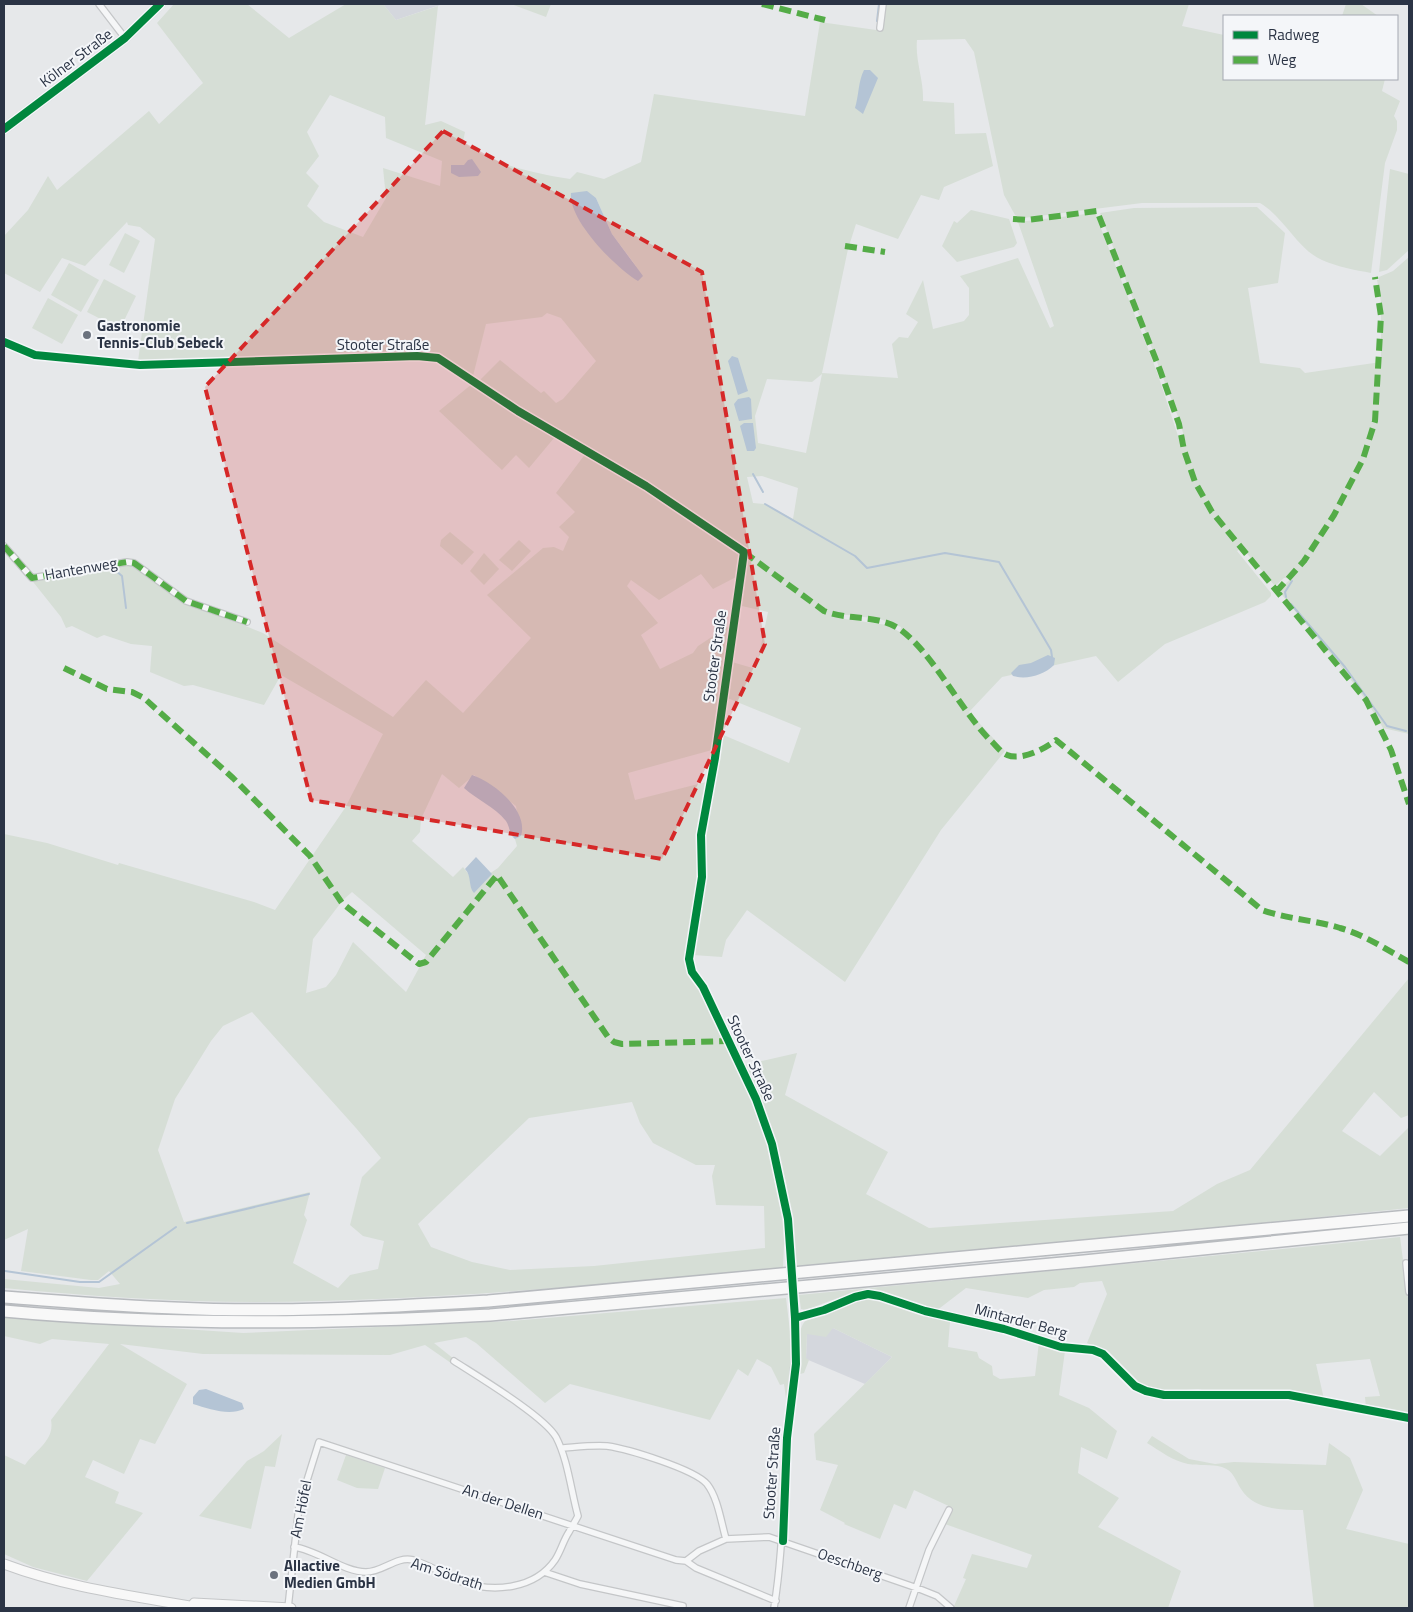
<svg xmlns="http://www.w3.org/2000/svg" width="1413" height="1612" viewBox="0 0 1413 1612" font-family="'Titillium Web',sans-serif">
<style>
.built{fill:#d4d7dd}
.green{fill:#d6ded6;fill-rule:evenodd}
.water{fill:#b4c4d5}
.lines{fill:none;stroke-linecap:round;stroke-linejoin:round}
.stream{stroke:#b4c4d5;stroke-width:2}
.street-casing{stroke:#c4c6c8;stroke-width:8}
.secondary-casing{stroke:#c4c6c8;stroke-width:11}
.primary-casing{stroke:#c2c5c8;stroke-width:11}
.highway-casing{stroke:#b8bbbf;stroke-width:14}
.street{stroke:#f5f6f7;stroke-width:5.5}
.secondary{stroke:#f8f8f8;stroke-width:9}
.primary{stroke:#f8f8f8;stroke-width:9}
.highway{stroke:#f8f8f8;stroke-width:11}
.street-bridge-casing{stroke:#c4c6c8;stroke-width:8;stroke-linecap:butt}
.street-bridge{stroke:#f5f6f7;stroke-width:5.5}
.quiet{stroke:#54ac47;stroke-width:6;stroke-dasharray:12 6;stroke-linecap:butt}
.cycleway-casing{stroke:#f4f6f9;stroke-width:11}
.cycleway{stroke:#00873e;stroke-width:8}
.marked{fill:#d62828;fill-opacity:0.2;stroke:#d62828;stroke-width:4;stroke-dasharray:10 6;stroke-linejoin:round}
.poi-dot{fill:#6c737f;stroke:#f4f6f9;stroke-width:2}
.labels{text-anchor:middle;stroke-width:4;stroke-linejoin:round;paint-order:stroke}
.street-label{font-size:15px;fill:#2b3445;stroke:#f4f6f9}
.poi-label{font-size:15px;font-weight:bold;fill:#2b3445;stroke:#f4f6f9;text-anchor:start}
</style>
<rect width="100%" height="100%" fill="#e6e8ea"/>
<path class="built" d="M383,4H443L396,20Z
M833,1328L892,1357L865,1384L806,1359L807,1334Z"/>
<path class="green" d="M174,4H247L289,38L346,4H383L396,20L438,6L425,125L441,121L465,132L463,142C493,165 534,173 570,179L577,172L604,179L641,162L654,94L805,116L820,22L876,30L880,4H1189L1182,26L1224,35V79H1385L1382,91L1400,101L1394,116L1397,121V130L1385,163L1371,273C1355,270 1338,267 1322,260C1297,249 1284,217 1260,203H1142L1023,218L1015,215L1004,195L974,52L965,39L917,40C915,61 924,80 923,101L954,103L955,134L986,133L993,166L944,187L939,200L921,195L898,239L856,224L848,249L822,373L898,378L892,344L899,337L908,338L918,322L906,314L923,280L933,329L964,321L969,315V288L960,276L1018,258L1050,328L1054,326L1018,222L1095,213L1157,372L1181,445L1186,444L1180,422L1100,213L1134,208L1257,207L1285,233L1278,283L1248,288L1260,363L1300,368L1305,373L1381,362V302L1377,280H1379V277L1393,271L1409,257V734L1383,728C1355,679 1317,639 1282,595L1279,589L1292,578H1284L1275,586L1242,548L1237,551L1271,593V596L1265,602L1165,644L1118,682L1096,656L1002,677L969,712L1005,751L941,830L845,982L747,910L726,940L722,957L693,955L692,964L705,980L744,1065L797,1053L785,1095L888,1152L866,1194L929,1228L1173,1211L1217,1184L1250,1170L1409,978V1115L1401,1118L1374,1092L1342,1131L1380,1156L1409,1127V1208L1089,1241L797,1267L786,1182L775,1140L758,1092L750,1093L776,1172L787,1242L784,1245L783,1268C608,1284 434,1301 258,1302C173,1302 89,1296 4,1288V1279L99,1288L120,1284L109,1271L98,1280H91L21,1271L28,1229L4,1240V834L47,843L118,865L119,863L254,902L275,910L345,808L383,734L281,675L264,705L193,685L184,686L150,672L152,646L131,644L104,635L97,638L72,626L66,628L61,617L30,578L117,566H136L181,600L263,633L393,717L426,680L463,713L531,638L487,595L543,548L554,547L563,551L569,537L559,527L575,512L556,493L589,449L559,432L529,468L516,455L502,470L439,411L472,384L439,362L426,359L217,358L138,361L155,239L140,227L128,225L127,222L85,266L62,258L40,292L4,273V236L28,210L48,176L57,190L149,111L159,124L203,83L157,23ZM330,95L385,117L386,138L442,161L440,186L383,168L386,198L363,237L324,222L307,206L319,186L306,173L319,156L307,132ZM571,193L596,198L612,234L636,266ZM547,313L561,318L596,361L563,399L556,403L544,391L541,393L500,360L480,380L473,376L486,324L542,317ZM822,374L806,453L758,443L755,416L767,379L812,382ZM762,476L798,488L793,519L765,504L753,503L747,477ZM701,574L713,589L738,576L733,604L768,612L756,669L732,662L736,629L727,627L698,646L693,653L660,669L641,635L658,623L627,586L631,580L659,600ZM839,614L880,619L901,627L900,632L887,625L838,618ZM720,695L801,728L789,763L721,734L714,780L635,800L628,773L712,750ZM442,774L459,788L474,775L516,806L521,836L515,839L517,846L498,868L471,886L470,876L463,867L453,877L412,841L420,832L421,819ZM352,892L426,955L406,992L353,942L336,975L326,987L306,993L313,939L343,900ZM252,1012L356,1128L381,1158L362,1177L350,1225L363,1236L384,1241L378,1269L350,1275L338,1288L293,1263L307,1220L304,1215L310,1192L184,1222L158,1150L175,1099L211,1041L223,1026ZM632,1102L640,1123L653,1143L696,1165H715L712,1176L716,1205L764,1206L765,1248L594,1266L510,1270L472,1262L431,1247L418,1224L529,1118Z
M511,4H551L546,17Z
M1346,4H1361L1378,16H1342Z
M1390,169L1409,174V250L1387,270L1379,272Z
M971,210L1009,219L1017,243L1014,247L957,262L942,246L954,221L957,223Z
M125,233L140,241L124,273L109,265Z
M69,263L99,280L81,312L51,295Z
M104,279L136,296L120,329L87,312Z
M48,298L78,315L62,344L32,328Z
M450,532L474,552L462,565L440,546L441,540Z
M519,540L531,551L512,571L499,560Z
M484,553L499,569L484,585L470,571Z
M1400,1237L1409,1306V1417L1366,1408L1365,1397L1380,1396L1370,1359L1316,1364L1324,1399L1219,1394L1198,1389L1163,1392L1150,1390L1142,1386L1105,1351L1087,1343L1107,1294L1102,1281L1080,1283L1074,1287L1044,1290L1028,1298L966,1288L936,1311C915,1308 897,1294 877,1292C854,1289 827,1303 806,1310L801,1309L799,1295C999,1275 1200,1258 1400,1237Z
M871,1297L950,1322L948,1347L977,1352L979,1358L992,1366L993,1375L1000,1379L1035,1376L1039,1342L1065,1351L1059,1395L1089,1408L1117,1431L1107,1459L1081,1447L1078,1473L1119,1498L1098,1527L1181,1571L1168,1608H956L954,1606L966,1579L963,1578L972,1554L1027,1568L1032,1555L945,1524L953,1508L914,1490L906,1509L894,1504L880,1539L844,1524L845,1523L820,1510L838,1465L816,1460L814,1434L892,1357L833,1328L826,1337L807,1334L806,1358L809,1360L804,1373L800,1374C800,1360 796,1336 803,1324C810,1312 857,1299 871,1297Z
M786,1298L793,1356L787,1406L784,1384L780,1385L771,1367L757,1359L748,1376L738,1369L710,1420L570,1384L545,1403L476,1343L466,1337L434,1343L454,1359L451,1363L425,1345L390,1355L203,1354L120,1344L187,1384L155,1444L140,1439L124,1474L93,1460L85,1477L119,1492L115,1503L143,1513L87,1581L33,1567L4,1554V1455L25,1465C35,1450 55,1441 51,1420L109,1344L52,1339L40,1344L4,1336V1317L243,1333L511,1321Z
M282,1434L275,1467L265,1466L251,1529L199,1516L247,1461L264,1451Z
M1152,1436L1189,1459L1215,1464L1234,1462L1326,1465L1329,1443L1350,1458L1363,1490L1346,1529L1409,1544V1608H1314L1303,1510C1281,1510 1254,1510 1241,1489C1235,1480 1234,1471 1222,1467C1211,1464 1199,1466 1188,1464C1173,1461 1160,1451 1147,1443Z
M346,1455L385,1468L378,1489L357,1488L337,1480Z"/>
<path class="water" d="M864,70H870L878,78L863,114L855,108C859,95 858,82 864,70Z
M472,159L481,172L478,176L459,177L451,173V165H464L468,160Z
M587,191L596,198L612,234L643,276L638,281C616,268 568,220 571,193Z
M732,356L738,358L748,391L738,395L728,361Z
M749,397L751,399L752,419L739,421L734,404L738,399Z
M744,423H753L756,448L754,451H747L740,426Z
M1048,655L1055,658L1054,665C1044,675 1027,680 1013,676L1011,673L1019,665L1031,663Z
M472,775C494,782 529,811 521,836L515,839C509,834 510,827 506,821C494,806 477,800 464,788Z
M476,857L492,874L474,893C468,887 472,876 465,869Z
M206,1389L242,1403L244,1409C229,1416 209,1409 193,1404V1397L199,1390Z"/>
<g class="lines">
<path class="stream" d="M877,21L879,4
M753,474L763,492
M765,504L855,556L867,568L945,553L999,562L1051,650L1052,657
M115,570L122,576L126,608
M1286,597L1285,592L1292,581
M1291,604L1345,667L1387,726L1406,731
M187,1223L309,1194
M5,1271L80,1282H99L176,1227"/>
<g class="street-casing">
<path id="street" d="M99,4L125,38
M880,28L883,4
M4,342L35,355L140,365L417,356L438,358L518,411L646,486L744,552L715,758L701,835L702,877L689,959L692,972L703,987C727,1039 756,1089 772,1144C783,1180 788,1218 791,1256
M4,546L32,578L127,562L134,563L186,601L247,622
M1406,1263L1409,1292
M795,1318L824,1310L855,1297L868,1294L880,1296L925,1311L1004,1329L1061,1347L1093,1350L1103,1354L1135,1386L1146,1391L1164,1395H1289L1409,1418
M561,1448C576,1447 592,1445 607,1446C628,1449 694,1469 707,1484C718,1498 721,1522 726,1539
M294,1547C318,1550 343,1572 366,1572C383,1572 396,1556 413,1560C430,1565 446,1576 462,1582C494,1593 535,1589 555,1560C561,1551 563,1541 569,1532C572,1526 575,1522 578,1516C571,1491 568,1460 556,1437C544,1416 477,1376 454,1361
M686,1561L699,1551L726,1539L769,1537L917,1588L937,1596L951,1608
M544,1572L580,1584L683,1606
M288,1608L299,1506L319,1442L676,1560L686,1561L696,1568L776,1601
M774,1608C783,1553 783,1497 787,1441C790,1394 798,1356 795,1308
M909,1608L929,1550L949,1510"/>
</g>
<g class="secondary-casing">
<path id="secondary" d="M4,1564C68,1588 134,1596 201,1608
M194,1603L291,1608"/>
</g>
<g class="primary-casing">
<path id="primary" d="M4,129L125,38L160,4"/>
</g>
<g class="highway-casing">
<path id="highway" d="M4,1297C60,1301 117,1306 174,1308C278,1313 384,1307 488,1301L1409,1216
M4,1311C166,1326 328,1324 490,1315L1084,1261L1409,1228"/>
</g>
<use href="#street" class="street"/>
<use href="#secondary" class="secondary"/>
<use href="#primary" class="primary"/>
<use href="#highway" class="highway"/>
<g class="street-bridge-casing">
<path id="street-bridge" d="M791,1256L795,1308"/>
</g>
<use href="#street-bridge" class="street-bridge"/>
<path class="quiet" d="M762,4L825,20
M1013,219L1027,220L1097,211L1160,370L1179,424L1184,450L1195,482L1212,512L1366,700L1391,750L1409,804
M845,246L885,252
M4,546L32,578L127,562L134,563L186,601L247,622
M744,552L824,611C849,621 879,614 901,630C933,654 960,709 990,740C995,744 1001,753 1007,755C1021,761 1045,749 1056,740L1262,910C1287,919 1314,920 1340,928C1365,935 1387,950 1409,962
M1276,592L1304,561L1334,515L1363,459L1375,421L1381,316L1375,277
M64,668L107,689L132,692L144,698L233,778L310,856L342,903L419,964L426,962L497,875L608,1037L614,1042L622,1044L728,1041"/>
<g class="cycleway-casing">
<path id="cycleway" d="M4,129L125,38L160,4
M4,342L35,355L140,365L417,356L438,358L518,411L646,486L744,552L715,758L701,835L702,877L689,959L692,972L703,987L756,1099L772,1144L788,1219L795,1318L796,1364L787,1438L783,1541
M795,1318L824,1310L855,1297L868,1294L880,1296L925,1311L1004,1329L1061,1347L1093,1350L1103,1354L1135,1386L1146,1391L1164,1395H1289L1409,1418"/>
</g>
<use href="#cycleway" class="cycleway"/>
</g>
<path class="marked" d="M443,131L702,272L765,644L662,859L311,800L205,387Z"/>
<g class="poi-dot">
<circle cx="87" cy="335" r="5"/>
<circle cx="274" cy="1575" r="5"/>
</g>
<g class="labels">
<g class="street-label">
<text transform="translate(76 58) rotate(-37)" y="5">Kölner Straße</text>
<text x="383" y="350">Stooter Straße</text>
<text transform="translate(81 569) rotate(-10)" y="5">Hantenweg</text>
<text transform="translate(715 656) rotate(-82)" y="5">Stooter Straße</text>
<text transform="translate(751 1058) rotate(65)" y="5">Stooter Straße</text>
<text transform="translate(1021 1321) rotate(15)" y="5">Mintarder Berg</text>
<text transform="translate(772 1473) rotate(-86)" y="5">Stooter Straße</text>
<text transform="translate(503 1502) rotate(18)" y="5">An der Dellen</text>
<text transform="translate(301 1509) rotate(-79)" y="5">Am Höfel</text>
<text transform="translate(850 1564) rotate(19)" y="5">Oeschberg</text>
<text transform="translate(447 1574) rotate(18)" y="5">Am Södrath</text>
</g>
<g class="poi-label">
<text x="97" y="331">Gastronomie<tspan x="97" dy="17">Tennis-Club Sebeck</tspan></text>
<text x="284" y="1571">Allactive<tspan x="284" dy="17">Medien GmbH</tspan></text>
</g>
</g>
<rect width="1413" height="1612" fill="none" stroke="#2b3445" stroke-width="10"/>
<rect x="1223" y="15" width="175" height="65" fill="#f4f6f9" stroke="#a4a8b1"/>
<rect x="1233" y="31" width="25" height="8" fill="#00873e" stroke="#a4a8b1"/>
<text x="1268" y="40" font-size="15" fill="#2b3445">Radweg</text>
<rect x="1233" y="56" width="25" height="8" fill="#54ac47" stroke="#a4a8b1"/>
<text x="1268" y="65" font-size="15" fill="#2b3445">Weg</text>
</svg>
